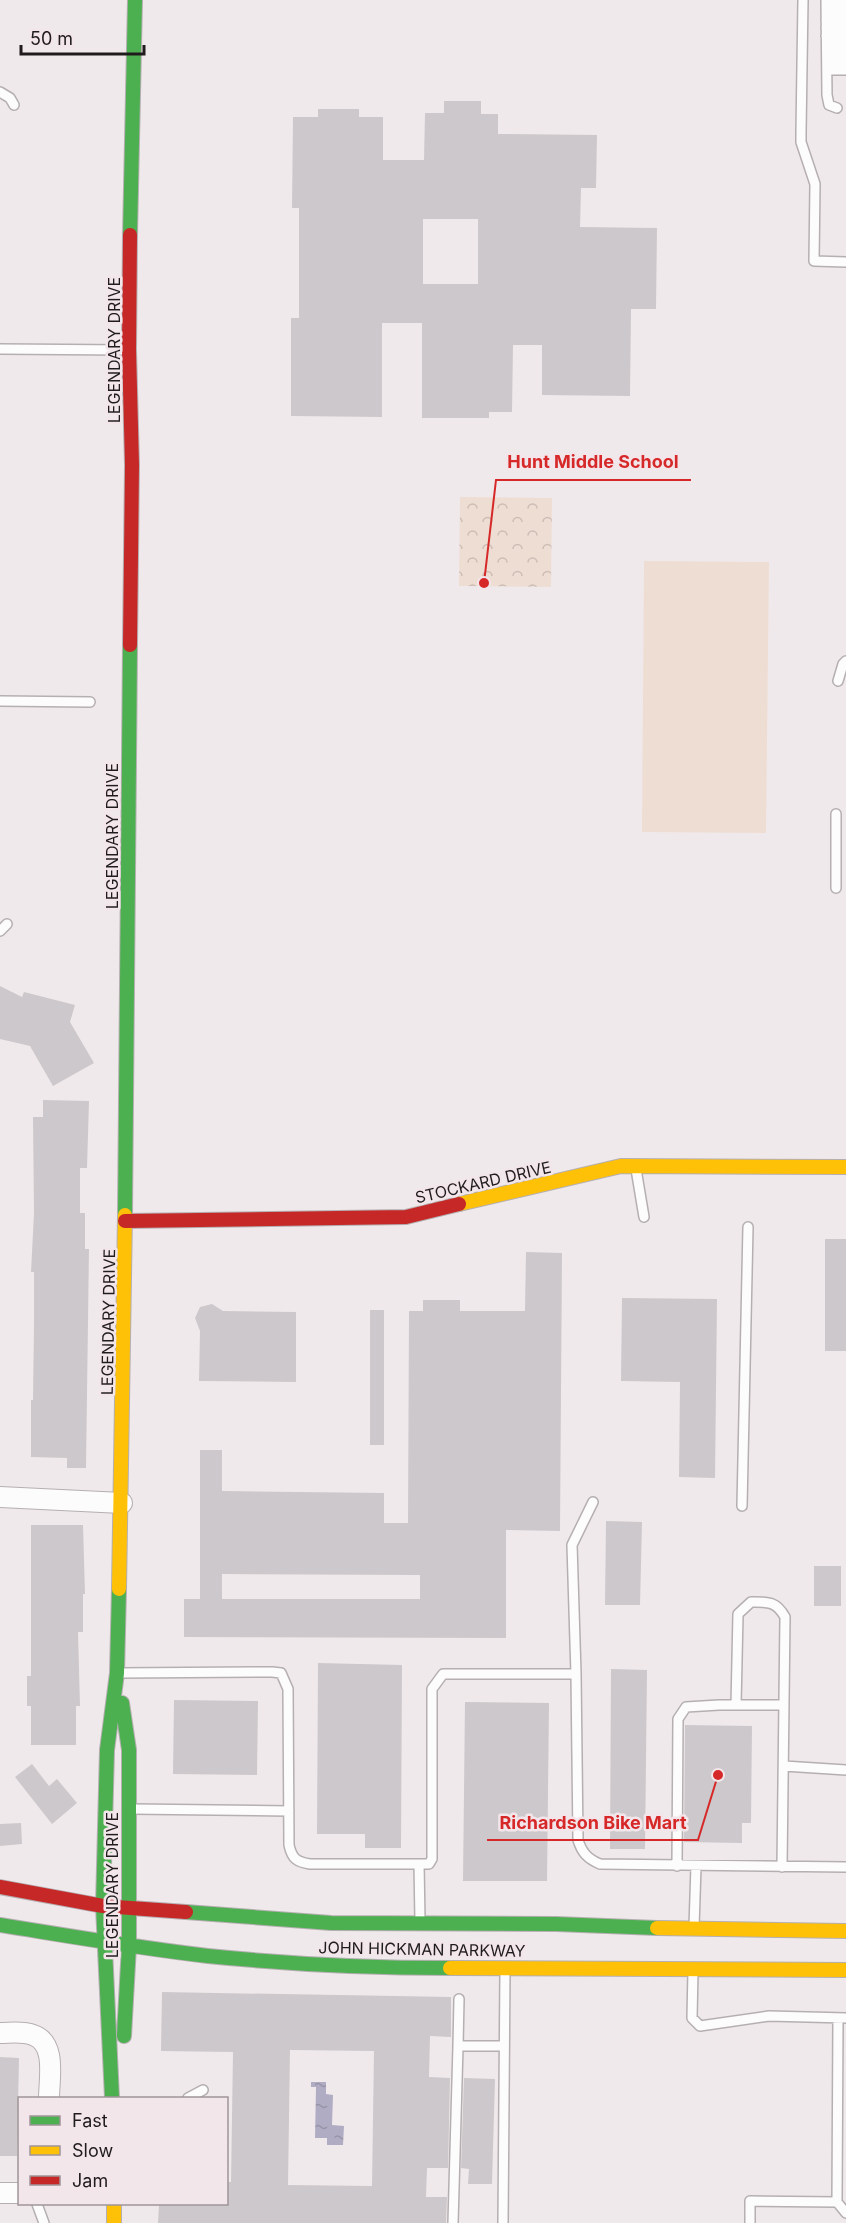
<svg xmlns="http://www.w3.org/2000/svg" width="846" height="2223" viewBox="0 0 846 2223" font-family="Inter,sans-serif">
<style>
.grass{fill:#eeddd3}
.forest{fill:url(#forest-crowns)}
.water{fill:url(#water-ripples)}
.building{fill:#cdc8cb;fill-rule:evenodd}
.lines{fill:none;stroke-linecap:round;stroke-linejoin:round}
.lane-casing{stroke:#b5afb1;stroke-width:12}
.street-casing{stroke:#b5afb1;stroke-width:22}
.fast-casing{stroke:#b5afb1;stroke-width:16}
.slow-casing{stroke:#b5afb1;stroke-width:16}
.jam-casing{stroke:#b5afb1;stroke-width:16}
.lane{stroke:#fdfcfc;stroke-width:9}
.street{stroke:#fdfcfc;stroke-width:20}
.fast{stroke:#4caf50;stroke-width:14}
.slow{stroke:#ffc107;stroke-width:14}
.jam{stroke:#c62828;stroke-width:14}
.labels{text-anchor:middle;stroke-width:5;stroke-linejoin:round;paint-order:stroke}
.street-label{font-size:16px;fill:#201c1d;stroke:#f3e6ea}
.leader{fill:none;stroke:#d62828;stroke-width:2}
.callout-dot{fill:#d62828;stroke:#f3e6ea;stroke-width:2}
.callout-label{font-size:18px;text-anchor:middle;font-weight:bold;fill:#d62828;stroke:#f3e6ea;stroke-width:5;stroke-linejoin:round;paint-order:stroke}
</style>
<defs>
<pattern id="forest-crowns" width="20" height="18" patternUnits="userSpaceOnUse" patternTransform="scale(1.5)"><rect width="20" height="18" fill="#eeddd3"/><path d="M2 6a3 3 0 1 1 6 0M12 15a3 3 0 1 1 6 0" fill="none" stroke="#ccbdb5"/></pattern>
<pattern id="water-ripples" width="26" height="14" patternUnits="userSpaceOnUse" patternTransform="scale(1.5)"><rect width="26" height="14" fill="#b0acc3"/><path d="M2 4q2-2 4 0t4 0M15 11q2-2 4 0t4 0" fill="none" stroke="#9793a7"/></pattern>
</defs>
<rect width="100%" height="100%" fill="#f0e9eb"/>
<path class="grass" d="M644,561L769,562L766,833L642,832Z"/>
<path class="forest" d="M460,497L552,498L551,587L459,586Z"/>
<path class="water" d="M311,2082H326V2094L333,2095L332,2125L344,2126L343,2145H327V2138H315L316,2087H311Z"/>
<path class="building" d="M444,101H481V114H498V134L597,135L596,188H581L580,227L657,228L656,309H631L630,396L542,395V345H513L512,412H489V418H422V323H382V417L291,416V318H299V208H292L293,117H318V109H359V117H383V160H424L425,113H444ZM423,219H478V284H423Z
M0,986L22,997L24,992L75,1005L70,1022L94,1063L53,1086L30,1046L0,1039Z
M43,1100L89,1101L87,1168H80V1213H85V1249H89L86,1468H67V1458L31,1457V1400H33L34,1324V1272H31L34,1213L33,1117H43Z
M825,1239H846V1351H825Z
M526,1252L562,1253L560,1531L506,1530V1638L184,1637V1599H200V1450H222V1491L384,1493V1523H408L409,1311H423V1300H460V1311H525ZM222,1574L420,1575V1599H222Z
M622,1298L717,1299L715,1478L679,1477L680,1382L621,1381Z
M212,1304L223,1311L296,1312V1382L199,1381L200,1331L195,1318L200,1307Z
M370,1310H384V1445H370Z
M606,1521L642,1522L640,1605H605Z
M31,1525H83L85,1594H83V1632H78L80,1706H76V1745H31V1706H27V1676H31Z
M814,1566H841V1606H814Z
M318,1663L402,1665L401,1848H365V1834H317Z
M611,1669L647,1670L645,1849H610Z
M174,1700L258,1701L257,1775L173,1774Z
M465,1702L549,1703L547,1881H463Z
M685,1725L752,1726L751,1823H742V1843L684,1842Z
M32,1764L49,1786L57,1779L77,1803L52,1824L15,1777Z
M21,1823L22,1844L0,1846V1824Z
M162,1992L451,1997V2037L430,2036L429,2077L450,2078L448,2168H427L426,2197H447L446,2223H158L159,2204H226V2182H231L233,2052L161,2051ZM290,2050L374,2051L372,2186L288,2185Z
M0,2057L19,2058L17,2156H0Z
M464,2078L495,2079L492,2184H468L469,2169L461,2168Z"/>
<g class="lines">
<g class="lane-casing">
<path id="lane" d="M803,0L801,132V142L815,184L814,261L846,262
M826,0L827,95L829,105L837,108
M826,3H846
M826,12H846
M826,20H846
M826,28L846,29
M826,36L846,37
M827,45H846
M827,53H846
M827,62H846
M827,70H846
M0,92L10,98L14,105
M0,349L127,350
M838,681L843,664L846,661
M0,701L90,702
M836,888V814
M0,931L7,924
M636,1169L644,1217
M742,1506L748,1227
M120,1673L272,1672L281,1673L288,1689L289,1845C292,1859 297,1862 310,1864H419L420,1921
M576,1674L572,1545L593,1502
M736,1705L738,1614L751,1602C768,1602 776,1601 785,1617L782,1867
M784,1766L846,1770
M132,1809L289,1811
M419,1864H429L432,1859V1689L443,1674H576L578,1840C582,1853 588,1859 600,1864L846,1867
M677,1866L678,1719L686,1707L719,1705H784
M694,1927L696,1866
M693,1971L692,2018L700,2026L769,2016L846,2018
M458,2046L459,1999
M188,2098L203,2090
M837,2202L838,2018
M37,2204L44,2223
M453,2223L458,2046H504
M503,2223L505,1970
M750,2223V2201L837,2202L846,2213"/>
</g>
<g class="street-casing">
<path id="street" d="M0,1497L122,1503
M0,2033C10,2033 23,2031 33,2035C57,2043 49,2079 49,2098
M0,2193H20"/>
</g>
<g class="fast-casing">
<path id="fast" d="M130,235L135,0
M125,1215L130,645
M122,1703L129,1750V1946L124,2036
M186,1912L331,1923L556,1924L657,1928
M0,1925C69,1936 138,1948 208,1956C288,1964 369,1968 450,1968
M112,2098L103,1906L107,1750L117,1673L119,1589"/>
</g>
<g class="slow-casing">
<path id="slow" d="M459,1204L621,1166L846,1167
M119,1589L125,1215
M657,1928L846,1931
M450,1968L846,1970
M114,2204V2223"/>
</g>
<g class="jam-casing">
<path id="jam" d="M130,235L129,350L132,465L130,645
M125,1221L406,1217L459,1204
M0,1887L103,1906L186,1912"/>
</g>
<use href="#lane" class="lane"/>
<use href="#street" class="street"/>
<use href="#fast" class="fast"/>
<use href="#slow" class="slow"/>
<use href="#jam" class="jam"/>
</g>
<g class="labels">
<g class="street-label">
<text transform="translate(114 350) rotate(-90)" y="6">LEGENDARY DRIVE</text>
<text transform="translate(112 836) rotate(-90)" y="6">LEGENDARY DRIVE</text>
<text transform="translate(483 1182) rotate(-13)" y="6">STOCKARD DRIVE</text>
<text transform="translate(108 1322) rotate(-89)" y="6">LEGENDARY DRIVE</text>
<text transform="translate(112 1885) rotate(-90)" y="6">LEGENDARY DRIVE</text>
<text transform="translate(422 1949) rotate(1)" y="6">JOHN HICKMAN PARKWAY</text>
</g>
</g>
<path class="leader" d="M484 583L496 480H691M718 1775L698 1840H487"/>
<g class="callout-dot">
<circle cx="484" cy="583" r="6"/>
<circle cx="718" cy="1775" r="6"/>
</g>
<g class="callout-label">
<text x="593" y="468">Hunt Middle School</text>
<text x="593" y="1829">Richardson Bike Mart</text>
</g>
<rect x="18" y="2097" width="210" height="108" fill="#f3e6ea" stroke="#9f9598" stroke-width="1.5"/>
<rect x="30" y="2116" width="30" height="9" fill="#4caf50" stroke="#9f9598" stroke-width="1.5"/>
<text x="72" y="2127" font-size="18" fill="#201c1d">Fast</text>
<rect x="30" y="2146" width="30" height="9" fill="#ffc107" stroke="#9f9598" stroke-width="1.5"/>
<text x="72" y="2157" font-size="18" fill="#201c1d">Slow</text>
<rect x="30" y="2176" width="30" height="9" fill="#c62828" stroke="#9f9598" stroke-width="1.5"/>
<text x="72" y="2187" font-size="18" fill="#201c1d">Jam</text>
<path d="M21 45v9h123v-9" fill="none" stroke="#201c1d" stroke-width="3"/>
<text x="30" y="45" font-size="18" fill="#201c1d" stroke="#f3e6ea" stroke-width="4.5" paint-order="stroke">50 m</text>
</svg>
